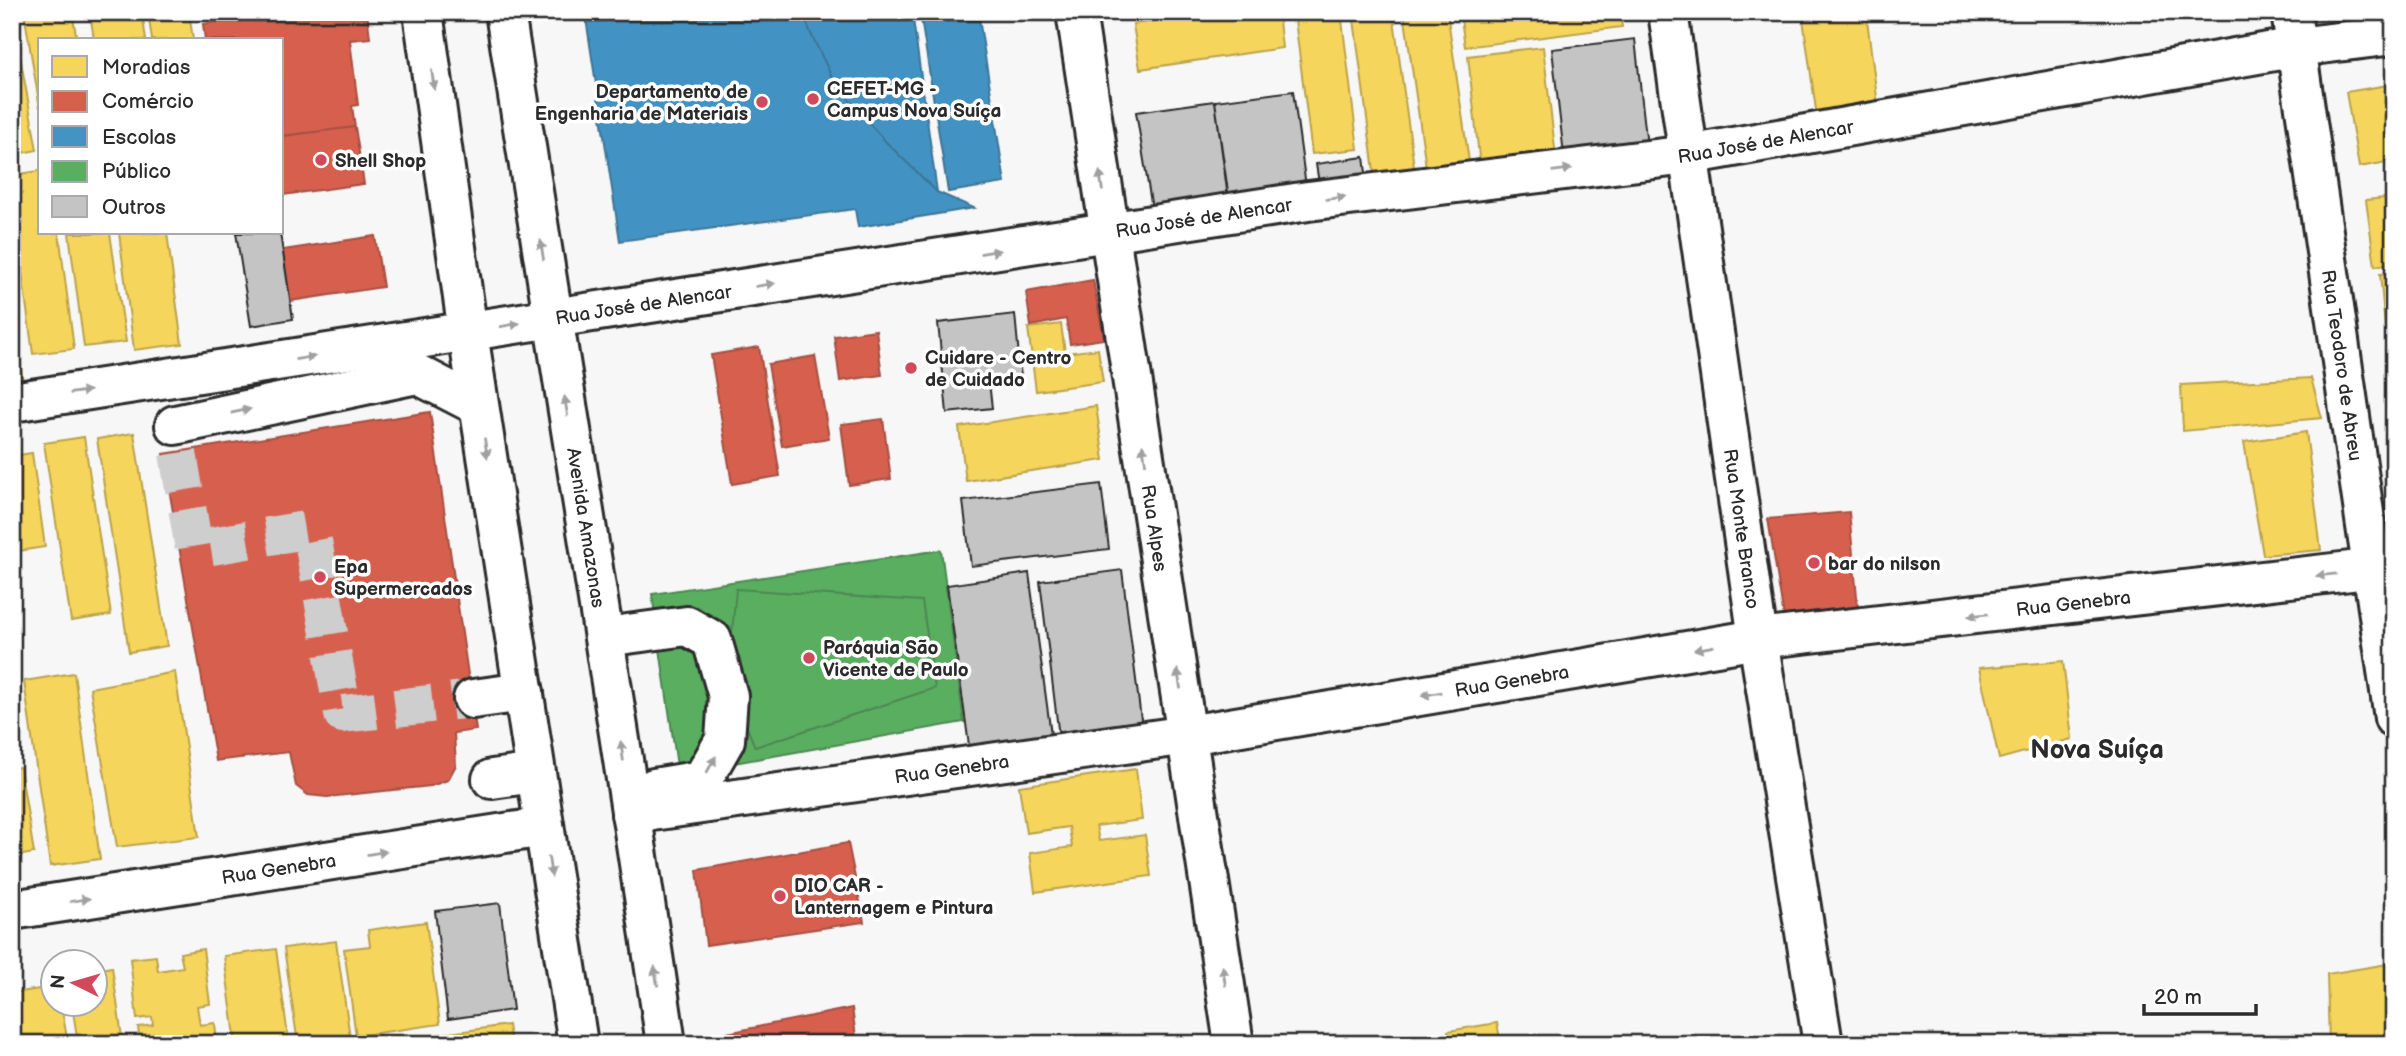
<svg xmlns="http://www.w3.org/2000/svg" width="2406" height="1056" viewBox="0 0 2406 1056" font-family="'Balsamiq Sans',sans-serif">
<style>
.homes{fill:#f6d55c;stroke:#b9a24d;stroke-width:2}
.shops{fill:#d6604d;stroke:#a35043;stroke-width:2}
.schools{fill:#4393c3;stroke:#3c7495;stroke-width:2}
.public{fill:#5aae61;stroke:#4c8751;stroke-width:2}
.building{fill:#c4c4c4;stroke:#2b2b2b;stroke-width:2}
.lines{fill:none;stroke-linecap:round;stroke-linejoin:round}
.minor-tunnel{stroke:#cecece;stroke-width:38;stroke-dasharray:38 19;stroke-linecap:butt}
.minor-casing{stroke:#2b2b2b;stroke-width:44}
.major-casing{stroke:#2b2b2b;stroke-width:44}
.minor{stroke:#fff;stroke-width:38}
.major{stroke:#fff;stroke-width:38}
.oneway{fill:#a0a0a0}
.poi-dot{fill:#d1495b;stroke:#fff;stroke-width:2.5}
.labels{text-anchor:middle;stroke-width:7;stroke-linejoin:round;paint-order:stroke}
.poi-label{font-size:19px;font-weight:bold;fill:#2b2b2b;stroke:#fff;text-anchor:start}
.street-label{font-size:19px;fill:#2b2b2b;stroke:#fff}
.district-label{font-size:26px;font-weight:bold;fill:#2b2b2b;stroke:#fff}
</style>
<rect width="100%" height="100%" fill="#f7f7f7"/>
<filter id="ink" filterUnits="userSpaceOnUse"><feTurbulence type="fractalNoise" baseFrequency=".0143" numOctaves="2"/><feDisplacementMap in="SourceGraphic" scale="14" xChannelSelector="R" yChannelSelector="G"/><feConvolveMatrix kernelMatrix="1 2 1 2 8 2 1 2 1" color-interpolation-filters="sRGB"/></filter>
<g filter="url(#ink)">
<path class="homes" d="M12,12L37,150L12,155Z
M24,12H72L77,40H40V108Z
M90,12H142L146,40H94Z
M148,12H189L193,40H152Z
M1123,12H1172L1124,19Z
M1222,12H1278L1282,48L1140,69L1133,24Z
M1294,12H1341L1358,149L1312,154Z
M1353,12H1393L1415,174L1375,179Z
M1404,12H1447L1470,168L1427,174Z
M1460,12H1620L1622,27L1465,47Z
M1802,12H1866L1878,105L1817,117Z
M2346,12H2394V20L2347,26Z
M1543,47L1556,157L1480,166L1468,56Z
M2394,84V161L2359,167L2346,92Z
M40,171V233H59L74,349L33,354L12,199V175Z
M2394,197V263L2375,266L2366,200Z
M69,233H110L126,342L84,347Z
M119,233H167L182,344L134,350Z
M2394,273V326L2385,327L2380,274Z
M12,308L23,382L12,383Z
M1061,324L1065,353L1098,349L1103,382L1036,391L1028,328Z
M2311,378L2322,418L2183,431L2181,385Z
M1096,406L1104,460L966,481L959,427Z
M2306,432L2321,550L2263,555L2244,442Z
M134,433L167,646L129,652L97,439Z
M84,437L111,615L71,621L44,443Z
M32,453L45,547L12,552V456Z
M2063,661L2072,739L1999,759L1979,668Z
M175,672L199,837L117,847L90,688Z
M74,673L100,859L50,866L24,681Z
M20,767L34,853L12,857V768Z
M1136,769L1142,820L1096,826L1099,841L1145,835L1151,876L1035,892L1030,853L1072,847L1069,827L1026,833L1019,786Z
M426,922L440,1024L356,1036L344,949L370,946L368,930Z
M336,941L351,1044H298L284,948Z
M203,949L210,1004L197,1006L200,1025L215,1023L217,1044H140L138,1027L153,1025L152,1017L137,1019L130,959L156,956L158,971L183,967L180,953Z
M276,949L289,1044H236L224,956Z
M2394,963V1044H2329L2327,974Z
M112,967L123,1044H78L72,1004H94V970Z
M52,987V1004H61L68,1044H22L14,993Z
M1497,1023L1501,1044H1450L1448,1031Z
M508,1025L511,1044H371Z
M1389,1037V1044H1349Z
M1932,1040L1933,1044H1896Z"/>
<path class="shops" d="M288,12H367L370,38L350,40L358,105L352,106L355,127L282,136V40H205L203,24Z
M355,127L364,184L282,195V136Z
M375,236L383,287L290,301L283,250Z
M1093,280L1104,339L1070,344L1066,319L1031,326L1026,292Z
M876,330L882,375L840,381L834,336Z
M759,347L780,476L732,484L711,355Z
M815,356L829,438L782,446L768,364Z
M430,412L476,730L454,733L456,765L448,780L431,786L327,797L308,795L296,786L289,752L216,761L163,454Z
M883,419L891,479L849,485L841,424Z
M1849,512L1858,607L1784,618L1768,519Z
M848,843L864,922L706,945L697,870Z
M852,1008L857,1044H723L722,1034Z"/>
<path class="schools" d="M585,12H912L937,192L974,208L858,227L855,209L620,241Z
M803,12H912L937,192L886,142L858,111L832,77L811,34Z
M920,12H978L1005,183L948,192Z"/>
<path class="public" d="M941,550L964,722L678,773L652,594Z
M736,589L922,601L935,688L755,747L744,720L731,644Z"/>
<path class="building" d="M1635,39L1647,146L1564,155L1552,49Z
M1293,91L1308,201L1230,212L1215,101Z
M1215,101L1230,206L1153,215L1136,112Z
M1364,157L1368,189L1321,196L1316,164Z
M236,233H280L293,319L251,326Z
M1015,314L1021,378L989,382L992,408L947,413L938,323Z
M1101,484L1109,549L971,566L963,501Z
M1122,570L1142,727L1059,737L1040,581Z
M1029,573L1052,742L970,753L947,585Z
M500,903L513,1010L448,1019L435,911Z"/>
<g class="lines">
<path class="minor-tunnel" d="M178,453L194,549L311,529L343,714L473,699"/>
<g class="minor-casing">
<g id="minor">
<path id="s1" d="M1076,12L1234,1044"/>
<path id="s2" d="M1668,12L1758,639L1823,1044"/>
<path id="s3" d="M2291,12L2394,718"/>
<path id="s4" d="M12,402L1308,201L1688,155L2297,47L2394,35"/>
<path d="M175,425L417,374L479,406"/>
<path d="M605,637L687,626L712,640L728,696L725,740L702,780L654,788"/>
<path d="M473,699L524,692"/>
<path d="M492,779L535,773"/>
<path id="s5" d="M631,814L1188,735L1758,639L2394,566"/>
<path id="s6" d="M12,910L544,827"/>
</g>
</g>
<g class="major-casing">
<g id="major">
<path d="M423,12L468,333L578,1044"/>
<path id="s7" d="M505,12C558,356 616,699 666,1044"/>
</g>
</g>
<use href="#minor" class="minor"/>
<use href="#major" class="major"/>
</g>
<defs><path id="oneway-solid" d="M-6-.8H1V-3.2L6.5 0L1 3.2V.8H-6Z" transform="scale(1.75)"/></defs>
<g class="oneway">
<use href="#oneway-solid" transform="translate(433 80) rotate(82)"/>
<use href="#oneway-solid" transform="translate(1562 170) rotate(-7)"/>
<use href="#oneway-solid" transform="translate(1101 181) rotate(-98)"/>
<use href="#oneway-solid" transform="translate(1336 198) rotate(-7)"/>
<use href="#oneway-solid" transform="translate(542 250) rotate(-99)"/>
<use href="#oneway-solid" transform="translate(990 252) rotate(-9)"/>
<use href="#oneway-solid" transform="translate(765 285) rotate(-9)"/>
<use href="#oneway-solid" transform="translate(510 325) rotate(-10)"/>
<use href="#oneway-solid" transform="translate(305 358) rotate(-9)"/>
<use href="#oneway-solid" transform="translate(80 392) rotate(-8)"/>
<use href="#oneway-solid" transform="translate(566 406) rotate(-99)"/>
<use href="#oneway-solid" transform="translate(241 411) rotate(-12)"/>
<use href="#oneway-solid" transform="translate(486 448) rotate(81)"/>
<use href="#oneway-solid" transform="translate(1144 454) rotate(-99)"/>
<use href="#oneway-solid" transform="translate(2326 575) rotate(174)"/>
<use href="#oneway-solid" transform="translate(1978 615) rotate(174)"/>
<use href="#oneway-solid" transform="translate(1704 648) rotate(170)"/>
<use href="#oneway-solid" transform="translate(1179 679) rotate(-99)"/>
<use href="#oneway-solid" transform="translate(1431 694) rotate(170)"/>
<use href="#oneway-solid" transform="translate(622 751) rotate(-98)"/>
<use href="#oneway-solid" transform="translate(711 765) rotate(-61)"/>
<use href="#oneway-solid" transform="translate(377 853) rotate(-9)"/>
<use href="#oneway-solid" transform="translate(550 867) rotate(81)"/>
<use href="#oneway-solid" transform="translate(80 900) rotate(-9)"/>
<use href="#oneway-solid" transform="translate(656 976) rotate(-99)"/>
<use href="#oneway-solid" transform="translate(1224 976) rotate(-98)"/>
</g>
</g>
<g class="poi-dot">
<circle cx="813" cy="99" r="7"/>
<circle cx="762" cy="102" r="7"/>
<circle cx="321" cy="160" r="7"/>
<circle cx="911" cy="368" r="7"/>
<circle cx="1814" cy="563" r="7"/>
<circle cx="320" cy="577" r="7"/>
<circle cx="809" cy="658" r="7"/>
<circle cx="780" cy="896" r="7"/>
</g>
<g class="labels">
<g class="poi-label">
<text x="827" y="95">CEFET-MG -<tspan x="827" dy="22">Campus Nova Suíça</tspan></text>
<text x="748" y="98" text-anchor="end">Departamento de<tspan x="748" dy="22">Engenharia de Materiais</tspan></text>
<text x="335" y="167">Shell Shop</text>
<text x="925" y="364">Cuidare - Centro<tspan x="925" dy="22">de Cuidado</tspan></text>
<text x="1828" y="570">bar do nilson</text>
<text x="334" y="573">Epa<tspan x="334" dy="22">Supermercados</tspan></text>
<text x="823" y="654">Paróquia São<tspan x="823" dy="22">Vicente de Paulo</tspan></text>
<text x="794" y="892">DIO CAR -<tspan x="794" dy="22">Lanternagem e Pintura</tspan></text>
</g>
<g class="street-label">
<text dy="7" stroke="none"><textPath href="#s4" startOffset="1773">Rua José de Alencar</textPath></text>
<text dy="7" stroke="none"><textPath href="#s4" startOffset="1206">Rua José de Alencar</textPath></text>
<text dy="7" stroke="none"><textPath href="#s4" startOffset="639">Rua José de Alencar</textPath></text>
<text dy="7" stroke="none"><textPath href="#s3" startOffset="357">Rua Teodoro de Abreu</textPath></text>
<text dy="7" stroke="none"><textPath href="#s7" startOffset="522">Avenida Amazonas</textPath></text>
<text dy="7" stroke="none"><textPath href="#s1" startOffset="522">Rua Alpes</textPath></text>
<text dy="7" stroke="none"><textPath href="#s2" startOffset="522">Rua Monte Branco</textPath></text>
<text dy="7" stroke="none"><textPath href="#s5" startOffset="1458">Rua Genebra</textPath></text>
<text dy="7" stroke="none"><textPath href="#s5" startOffset="891">Rua Genebra</textPath></text>
<text dy="7" stroke="none"><textPath href="#s5" startOffset="324">Rua Genebra</textPath></text>
<text dy="7" stroke="none"><textPath href="#s6" startOffset="270">Rua Genebra</textPath></text>
</g>
<g class="district-label">
<text x="2097" y="758">Nova Suíça</text>
</g>
</g>
<rect width="2406" height="1056" fill="none" stroke="#fff" stroke-width="42"/>
<rect x="21" y="21" width="2364" height="1014" fill="none" stroke="#2b2b2b" stroke-width="2.5" filter="url(#ink)"/>
<rect x="38" y="38" width="245" height="196" fill="#ffffff" stroke="#aaaaaa" stroke-width="2"/>
<rect x="52" y="56" width="35" height="21" fill="#f6d55c" stroke="#aaaaaa" stroke-width="2"/>
<text x="102" y="74" font-size="21" fill="#2b2b2b">Moradias</text>
<rect x="52" y="91" width="35" height="21" fill="#d6604d" stroke="#aaaaaa" stroke-width="2"/>
<text x="102" y="108" font-size="21" fill="#2b2b2b">Comércio</text>
<rect x="52" y="126" width="35" height="21" fill="#4393c3" stroke="#aaaaaa" stroke-width="2"/>
<text x="102" y="144" font-size="21" fill="#2b2b2b">Escolas</text>
<rect x="52" y="161" width="35" height="21" fill="#5aae61" stroke="#aaaaaa" stroke-width="2"/>
<text x="102" y="178" font-size="21" fill="#2b2b2b">Público</text>
<rect x="52" y="196" width="35" height="21" fill="#c4c4c4" stroke="#aaaaaa" stroke-width="2"/>
<text x="102" y="214" font-size="21" fill="#2b2b2b">Outros</text>
<g transform="translate(74 983) rotate(275)"><circle r="33" fill="#ffffff" stroke="#aaaaaa" stroke-width="2"/>
<path d="M0-5L12 26L0 18L-12 26Z" fill="#d1495b"/>
<text y="-10" font-size="19" font-weight="bold" text-anchor="middle" fill="#2b2b2b">N</text>
</g>
<path d="M2144 1004v10h112v-10" fill="none" stroke="#2b2b2b" stroke-width="3.5"/>
<text x="2154" y="1004" font-size="21" fill="#2b2b2b" stroke="#ffffff" stroke-width="5" paint-order="stroke">20 m</text>
</svg>
